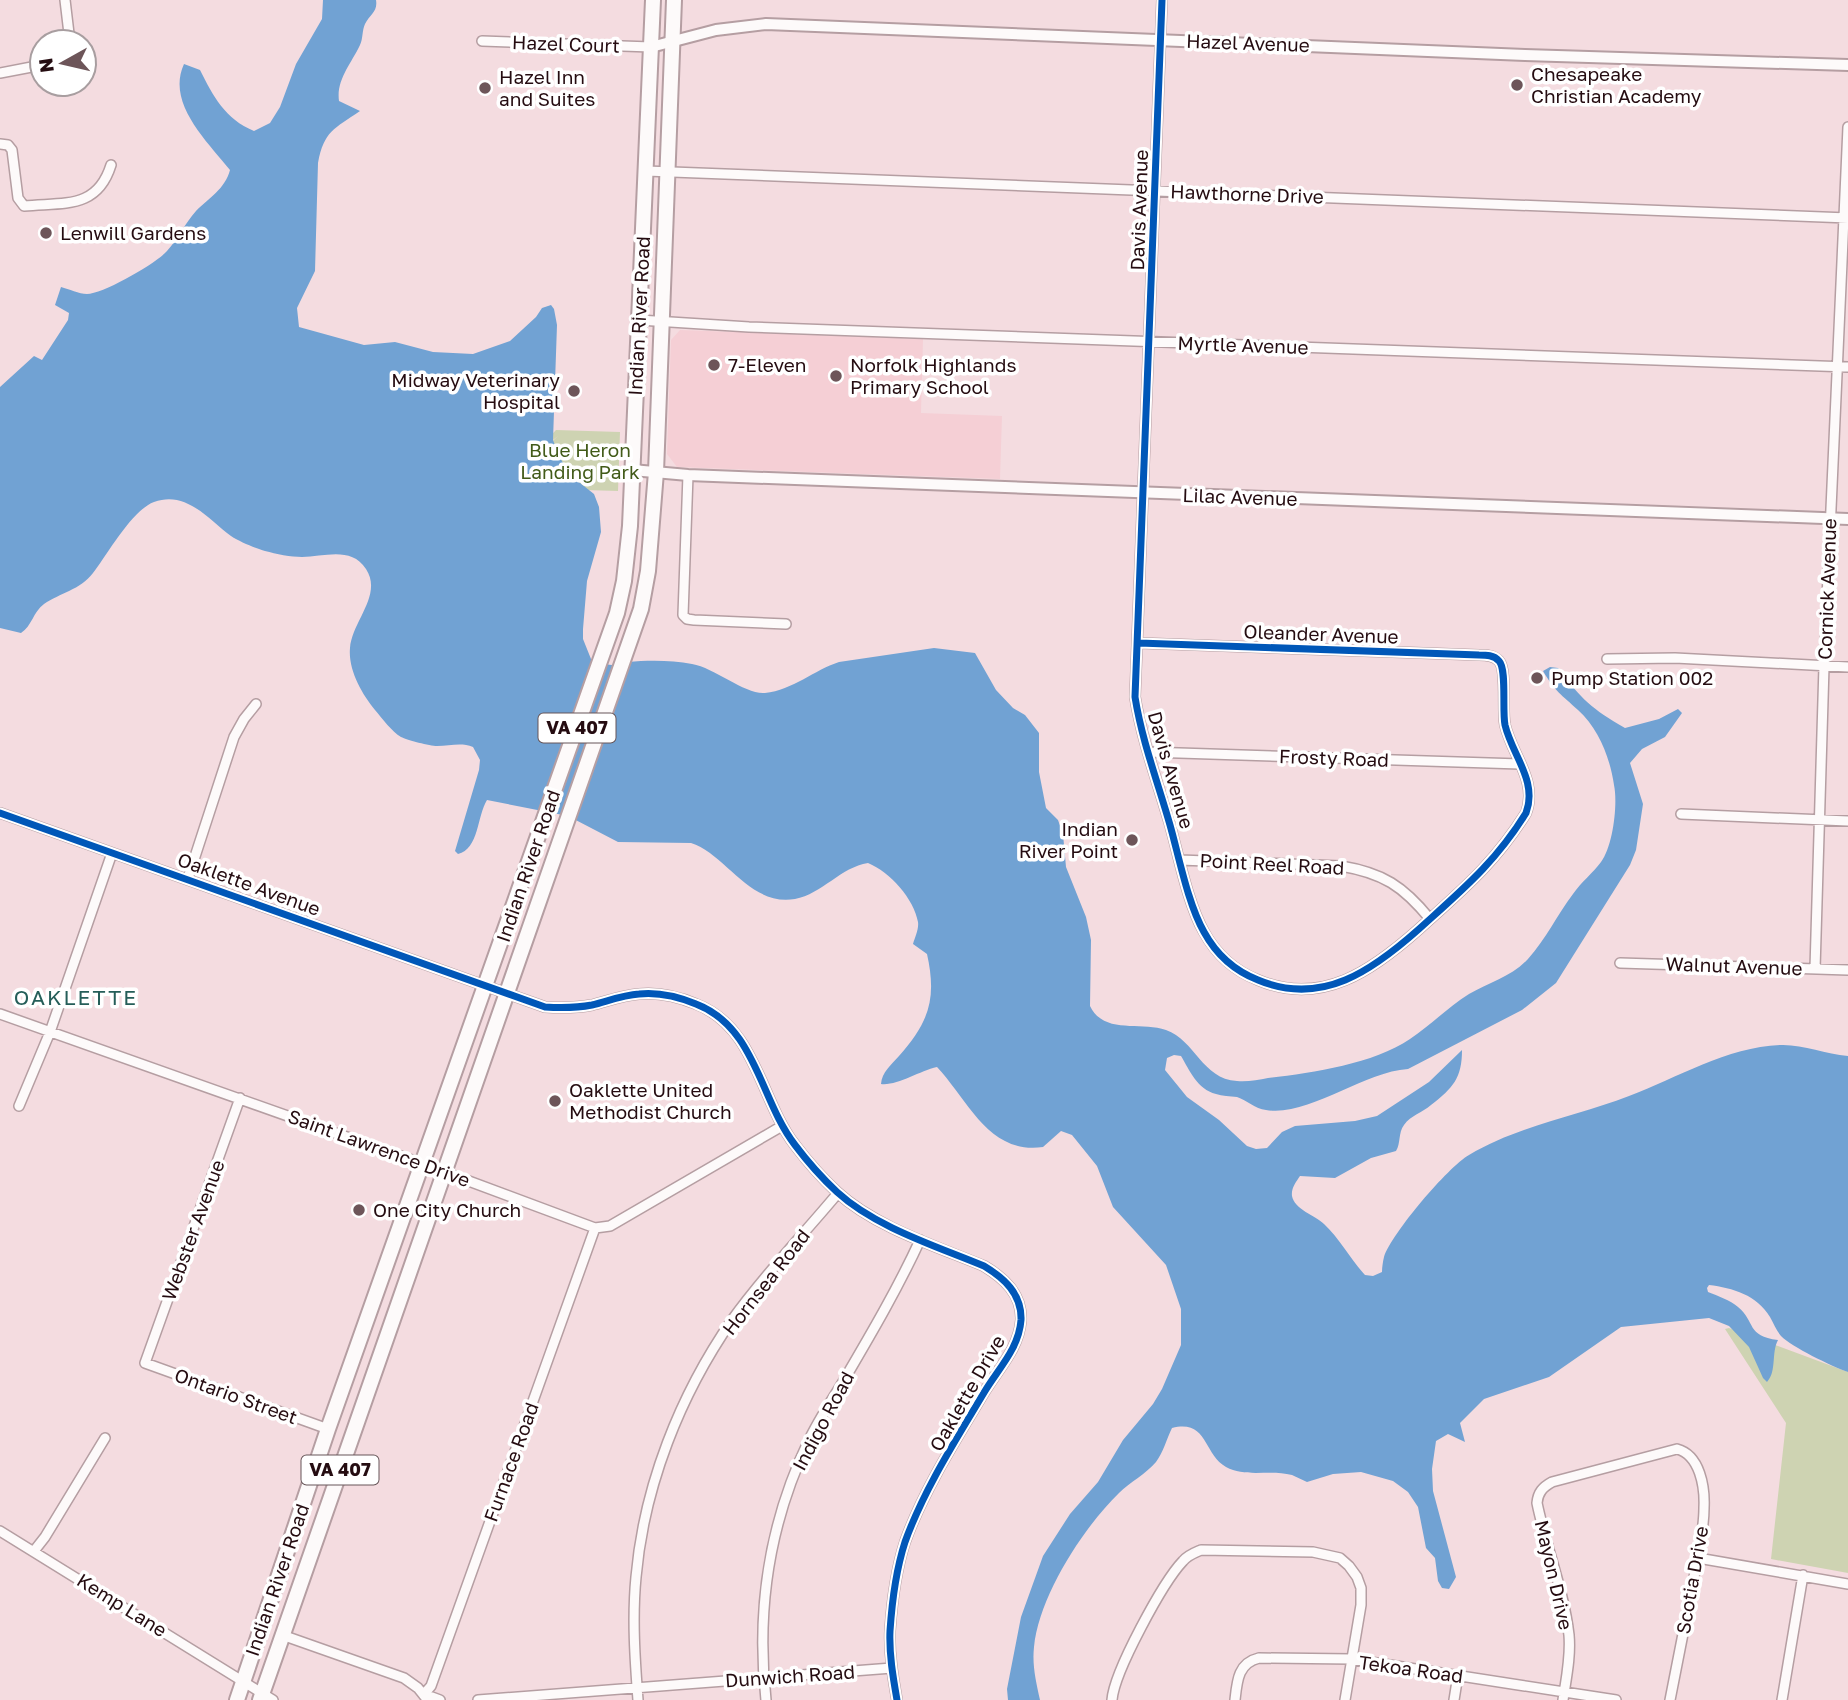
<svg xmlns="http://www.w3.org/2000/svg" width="1848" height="1700" viewBox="0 0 1848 1700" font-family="'Golos Text',sans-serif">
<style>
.built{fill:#f5cfd5}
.green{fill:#ced3b2}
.water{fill:#71a2d3}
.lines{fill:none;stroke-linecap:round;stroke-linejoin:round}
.minor-casing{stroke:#b59ea2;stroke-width:12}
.tertiary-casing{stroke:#b59ea2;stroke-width:14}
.primary-casing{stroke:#b59ea2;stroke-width:18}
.minor{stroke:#fdfafa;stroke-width:9}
.tertiary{stroke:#fdfafa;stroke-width:10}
.primary{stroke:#fdfafa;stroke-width:14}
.cycleway-casing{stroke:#fff;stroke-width:11}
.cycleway{stroke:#0057b8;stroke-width:7}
.poi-dot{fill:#6d5559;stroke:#fff;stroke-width:2.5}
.labels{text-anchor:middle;stroke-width:7;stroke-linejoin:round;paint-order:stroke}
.shield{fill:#fff;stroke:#665558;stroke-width:2}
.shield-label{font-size:18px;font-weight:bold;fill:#250c11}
.street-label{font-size:19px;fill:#250c11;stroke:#fff}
.poi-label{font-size:19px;fill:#250c11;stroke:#fff;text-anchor:start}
.park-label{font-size:19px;fill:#425b19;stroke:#fff}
.neighbourhood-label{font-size:21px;letter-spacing:2px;fill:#255e59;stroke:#fff}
</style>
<rect width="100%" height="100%" fill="#f4dce0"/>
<path class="built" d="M680,330L923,339L921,413L1002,416L1000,479L677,467L667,454L671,340Z"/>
<path class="green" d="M556,430L620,432L618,491L549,489L541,452L558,436L528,460Z
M1729,1328L1848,1372V1573L1771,1559L1786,1423L1725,1329Z"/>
<path class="water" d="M323,0H376C378,12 370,14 365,24C362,30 363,39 360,45C351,64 336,80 339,101L360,111C334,129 324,131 318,163L315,271L297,308L299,327L364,345L395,342L433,352L473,354L510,341L536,317L542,308L551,305L554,309L557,325L553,440L559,456L570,475L594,494L599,507L601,532L587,581L583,629V639L591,659C598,661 605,665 612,665C617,666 623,663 628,662C648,660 672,660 692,664C715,668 746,695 765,693C793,690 814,670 839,662L934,648L975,653L996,690L1013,708L1025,715L1039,733V772L1046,808L1058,820L1063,834L1066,867L1086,917L1091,940L1090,1006C1104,1035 1140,1021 1166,1030C1195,1040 1202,1079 1237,1081C1247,1082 1258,1080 1268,1078C1312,1073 1373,1064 1410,1039C1431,1025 1448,1007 1469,994C1490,982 1511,977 1528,959C1546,939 1557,915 1573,894C1581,882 1593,873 1601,862C1613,846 1618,804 1614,785C1610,758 1599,729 1578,710C1561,694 1556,693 1543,671L1550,667L1558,668C1581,699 1592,709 1625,728L1659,719L1678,709L1682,713L1665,737L1642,749L1630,763L1643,804L1636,850L1630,865L1556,983L1522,1010L1408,1069C1362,1072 1309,1117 1266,1110C1255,1109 1247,1100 1237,1097C1230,1096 1222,1096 1216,1094C1197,1089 1190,1071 1181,1056L1174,1055L1167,1058L1165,1070L1187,1097L1219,1120L1247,1146L1256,1149L1267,1148L1282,1132L1295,1126L1355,1121L1377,1116L1429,1082L1462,1050C1462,1078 1453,1088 1431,1105C1422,1113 1411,1115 1404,1125C1398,1133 1401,1143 1396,1151L1371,1158L1335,1178L1300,1176C1296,1182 1291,1188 1292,1196C1294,1209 1316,1216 1324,1224C1340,1239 1351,1260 1365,1275L1373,1276L1382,1272C1382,1267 1383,1261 1384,1257C1392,1233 1448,1167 1469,1155C1518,1126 1577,1116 1629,1096C1677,1078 1727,1047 1780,1045C1802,1044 1825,1054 1848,1056V1372C1831,1366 1792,1347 1781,1336C1776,1330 1774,1324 1770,1317C1757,1295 1733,1288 1709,1285L1707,1288L1708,1292C1718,1296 1730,1300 1738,1307C1756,1322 1746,1336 1778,1340C1771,1353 1777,1371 1767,1382L1763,1378L1749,1347L1729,1326L1709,1318L1621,1327L1549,1377L1484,1399L1460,1423L1465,1442L1448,1434L1436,1441L1432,1469L1433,1491L1456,1577L1449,1589L1442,1588L1438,1581L1435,1558L1426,1548L1418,1507L1408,1492L1393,1481L1361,1472L1333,1474L1307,1482C1302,1480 1297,1477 1292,1475C1270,1469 1246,1478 1226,1467C1203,1454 1208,1419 1172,1428C1167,1438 1163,1453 1156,1462C1146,1474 1130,1482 1119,1493C1083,1528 1039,1596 1034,1647C1032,1665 1036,1682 1040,1700H1008L1007,1689L1021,1617L1043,1556L1070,1514L1098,1482L1123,1440L1153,1404L1162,1389L1181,1345V1309L1166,1265L1113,1207L1097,1166L1072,1135L1061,1131L1043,1147C989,1155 968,1100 937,1067C919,1071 897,1086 881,1084C882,1072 891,1065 899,1056C929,1022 937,999 927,954L913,944C915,937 919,929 918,922C914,899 890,872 868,863C841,867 822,894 795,899C750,907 726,854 691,843L618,842L568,816L487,800C477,816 479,849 458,854L455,851L479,770L480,760L473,747C461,742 450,746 437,746C430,746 407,740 401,737C392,732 382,718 375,710C362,694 348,670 350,648C352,621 383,595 366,569C351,546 324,557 302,557C291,557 276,554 265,551C255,548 240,542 231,536C208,519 186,490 154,502C132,510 107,555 93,573C80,590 60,593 44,604C33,612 32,626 21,633L0,628V387L34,356L42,360L68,320L69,313L55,305L61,287C69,289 79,294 87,294C103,294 157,263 167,251C178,239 185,223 196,211C209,198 225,189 230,170C207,141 166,103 184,64L200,70C213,96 225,119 254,131L270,123L280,107L296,64L322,19Z"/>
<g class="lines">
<g class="minor-casing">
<path id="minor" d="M65,0L70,42
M482,41L651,47
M0,73L42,65
M0,144L8,145L12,150L18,198L24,206C63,202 97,210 111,165
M646,171L1848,218
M639,320L749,327L1848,367
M688,475L683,615L687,619L694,620L786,624
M1139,643L1479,655C1486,655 1494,655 1499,661C1507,669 1502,710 1505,725C1512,755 1538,781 1526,813C1495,863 1462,890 1419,929C1373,970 1322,1007 1258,980C1235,971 1216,954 1204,932C1188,904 1179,857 1170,825C1158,783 1142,741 1135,697L1162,0
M1607,659L1675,658L1848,667
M1148,752L1520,764
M0,813L545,1007C561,1008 576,1008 592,1005C608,1001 623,995 639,994C658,992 679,997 696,1004C756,1027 760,1100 795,1145C807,1161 822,1178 837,1192C875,1227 936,1246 984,1266C1004,1278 1022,1294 1021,1320C1019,1348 999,1368 985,1391C957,1438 924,1489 905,1542C896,1570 892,1601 890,1631C889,1654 893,1677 897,1700
M1681,814L1848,821
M1180,860L1341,866C1383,873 1403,886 1430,919
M188,878L234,737L244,719L256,704
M1620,963L1848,970
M1815,969L1824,666L1848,127
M0,1014L423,1164L595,1228L610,1226L782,1126
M240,1098L145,1363L328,1429
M19,1106L50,1032L112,853
M0,1531L273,1700
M34,1551L45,1537L105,1438
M1698,1558L1848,1584
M282,1635L404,1678L418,1688L426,1698
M440,1700L424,1694L431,1686L595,1228
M478,1700L892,1668
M638,1700C635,1660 632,1618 636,1577C644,1486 680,1395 732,1320C764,1275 803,1235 838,1193
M766,1700C756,1610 769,1523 809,1440C819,1419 832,1400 844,1380C871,1334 898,1288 920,1240
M1112,1700C1114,1672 1163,1582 1183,1561C1188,1555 1194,1553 1201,1550L1313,1552L1340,1558L1349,1566L1357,1577L1361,1588V1605L1345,1700
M1235,1700C1237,1681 1238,1663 1259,1658L1351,1659L1616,1700
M1454,1700L1458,1675
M1563,1700C1566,1679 1571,1657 1569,1635C1564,1591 1546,1547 1537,1503C1538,1492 1543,1487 1552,1482L1677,1449C1700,1455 1705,1487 1704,1508C1704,1533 1697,1559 1693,1583C1685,1622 1678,1661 1670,1700
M1782,1700L1803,1575"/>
</g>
<g class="tertiary-casing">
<path id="tertiary" d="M651,47L716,30L766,24L1525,55L1848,65
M632,470L688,475L1848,519"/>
</g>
<g class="primary-casing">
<path id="primary" d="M237,1700L328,1429L617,613L624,581L630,526L653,0
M260,1700L641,609L648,571L656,472L674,0"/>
</g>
<use href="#minor" class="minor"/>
<use href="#tertiary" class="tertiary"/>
<use href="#primary" class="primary"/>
<g class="cycleway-casing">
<path id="cycleway" d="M1139,643L1479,655C1486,655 1494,655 1499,661C1507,669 1502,710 1505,725C1512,755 1538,781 1526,813C1495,863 1462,890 1419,929C1373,970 1322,1007 1258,980C1235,971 1216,954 1204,932C1188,904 1179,857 1170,825C1158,783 1142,741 1135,697L1162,0
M0,813L545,1007C561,1008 576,1008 592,1005C608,1001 623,995 639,994C658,992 679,997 696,1004C756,1027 760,1100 795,1145C807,1161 822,1178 837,1192C875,1227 936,1246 984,1266C1004,1278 1022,1294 1021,1320C1019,1348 999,1368 985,1391C957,1438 924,1489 905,1542C896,1570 892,1601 890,1631C889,1654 893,1677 897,1700"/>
</g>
<use href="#cycleway" class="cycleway"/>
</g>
<g class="poi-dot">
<circle cx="1517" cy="85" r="7"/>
<circle cx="485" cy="88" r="7"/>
<circle cx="46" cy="233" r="7"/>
<circle cx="714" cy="365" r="7"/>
<circle cx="836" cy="376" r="7"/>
<circle cx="574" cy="391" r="7"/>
<circle cx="1537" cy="678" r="7"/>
<circle cx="1132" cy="840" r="7"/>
<circle cx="555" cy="1101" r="7"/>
<circle cx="359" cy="1210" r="7"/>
</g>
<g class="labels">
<g class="shield">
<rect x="538.5" y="713.5" width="77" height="29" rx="5"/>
<rect x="301.5" y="1455.5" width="77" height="29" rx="5"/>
</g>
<g class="shield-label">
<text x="577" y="734">VA 407</text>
<text x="340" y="1476">VA 407</text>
</g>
<g class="street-label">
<text transform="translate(1248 43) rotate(2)" y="7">Hazel Avenue</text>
<text transform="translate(566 44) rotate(2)" y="7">Hazel Court</text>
<text transform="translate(1247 194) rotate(2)" y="7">Hawthorne Drive</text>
<text transform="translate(1139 210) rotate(-88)" y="7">Davis Avenue</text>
<text transform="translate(639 316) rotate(-87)" y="7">Indian River Road</text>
<text transform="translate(1243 345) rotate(2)" y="7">Myrtle Avenue</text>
<text transform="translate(1240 497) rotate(2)" y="7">Lilac Avenue</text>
<text transform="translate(1827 589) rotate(-88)" y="7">Cornick Avenue</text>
<text transform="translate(1321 634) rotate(2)" y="7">Oleander Avenue</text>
<text transform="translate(1334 758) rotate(2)" y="7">Frosty Road</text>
<text transform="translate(1171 770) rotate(74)" y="7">Davis Avenue</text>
<text transform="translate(1272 864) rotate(3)" y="7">Point Reel Road</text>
<text transform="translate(528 866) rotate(-71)" y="7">Indian River Road</text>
<text transform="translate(249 884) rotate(20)" y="7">Oaklette Avenue</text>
<text transform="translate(1734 966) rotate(2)" y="7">Walnut Avenue</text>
<text transform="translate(379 1148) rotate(20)" y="7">Saint Lawrence Drive</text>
<text transform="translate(193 1230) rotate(-70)" y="7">Webster Avenue</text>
<text transform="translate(766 1282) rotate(-52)" y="7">Hornsea Road</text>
<text transform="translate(967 1393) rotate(-60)" y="7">Oaklette Drive</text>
<text transform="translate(236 1396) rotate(20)" y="7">Ontario Street</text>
<text transform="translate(823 1421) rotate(-62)" y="7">Indigo Road</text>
<text transform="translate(511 1462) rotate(-70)" y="7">Furnace Road</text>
<text transform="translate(1554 1575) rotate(77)" y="7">Mayon Drive</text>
<text transform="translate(277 1580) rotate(-71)" y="7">Indian River Road</text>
<text transform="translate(1692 1580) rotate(-80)" y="7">Scotia Drive</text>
<text transform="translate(122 1605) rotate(32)" y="7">Kemp Lane</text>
<text transform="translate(1411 1669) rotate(8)" y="7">Tekoa Road</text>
<text transform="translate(790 1676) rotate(-4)" y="7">Dunwich Road</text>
</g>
<g class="poi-label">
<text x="1531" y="81">Chesapeake<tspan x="1531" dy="22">Christian Academy</tspan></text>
<text x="499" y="84">Hazel Inn<tspan x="499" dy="22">and Suites</tspan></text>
<text x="60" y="240">Lenwill Gardens</text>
<text x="728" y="372">7-Eleven</text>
<text x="850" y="372">Norfolk Highlands<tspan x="850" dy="22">Primary School</tspan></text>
<text x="560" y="387" text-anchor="end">Midway Veterinary<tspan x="560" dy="22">Hospital</tspan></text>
<text x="1551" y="685">Pump Station 002</text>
<text x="1118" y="836" text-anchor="end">Indian<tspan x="1118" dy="22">River Point</tspan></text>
<text x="569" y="1097">Oaklette United<tspan x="569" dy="22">Methodist Church</tspan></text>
<text x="373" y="1217">One City Church</text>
</g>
<g class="park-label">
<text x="580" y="457">Blue Heron<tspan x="580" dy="22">Landing Park</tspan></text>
</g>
<g class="neighbourhood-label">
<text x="76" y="1005">OAKLETTE</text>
</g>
</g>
<g transform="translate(63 63) rotate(262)"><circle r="33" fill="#ffffff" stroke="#a89ea0" stroke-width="2"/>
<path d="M0-5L12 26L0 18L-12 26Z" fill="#6d5559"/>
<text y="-10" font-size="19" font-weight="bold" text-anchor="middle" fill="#250c11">N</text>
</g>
</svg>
